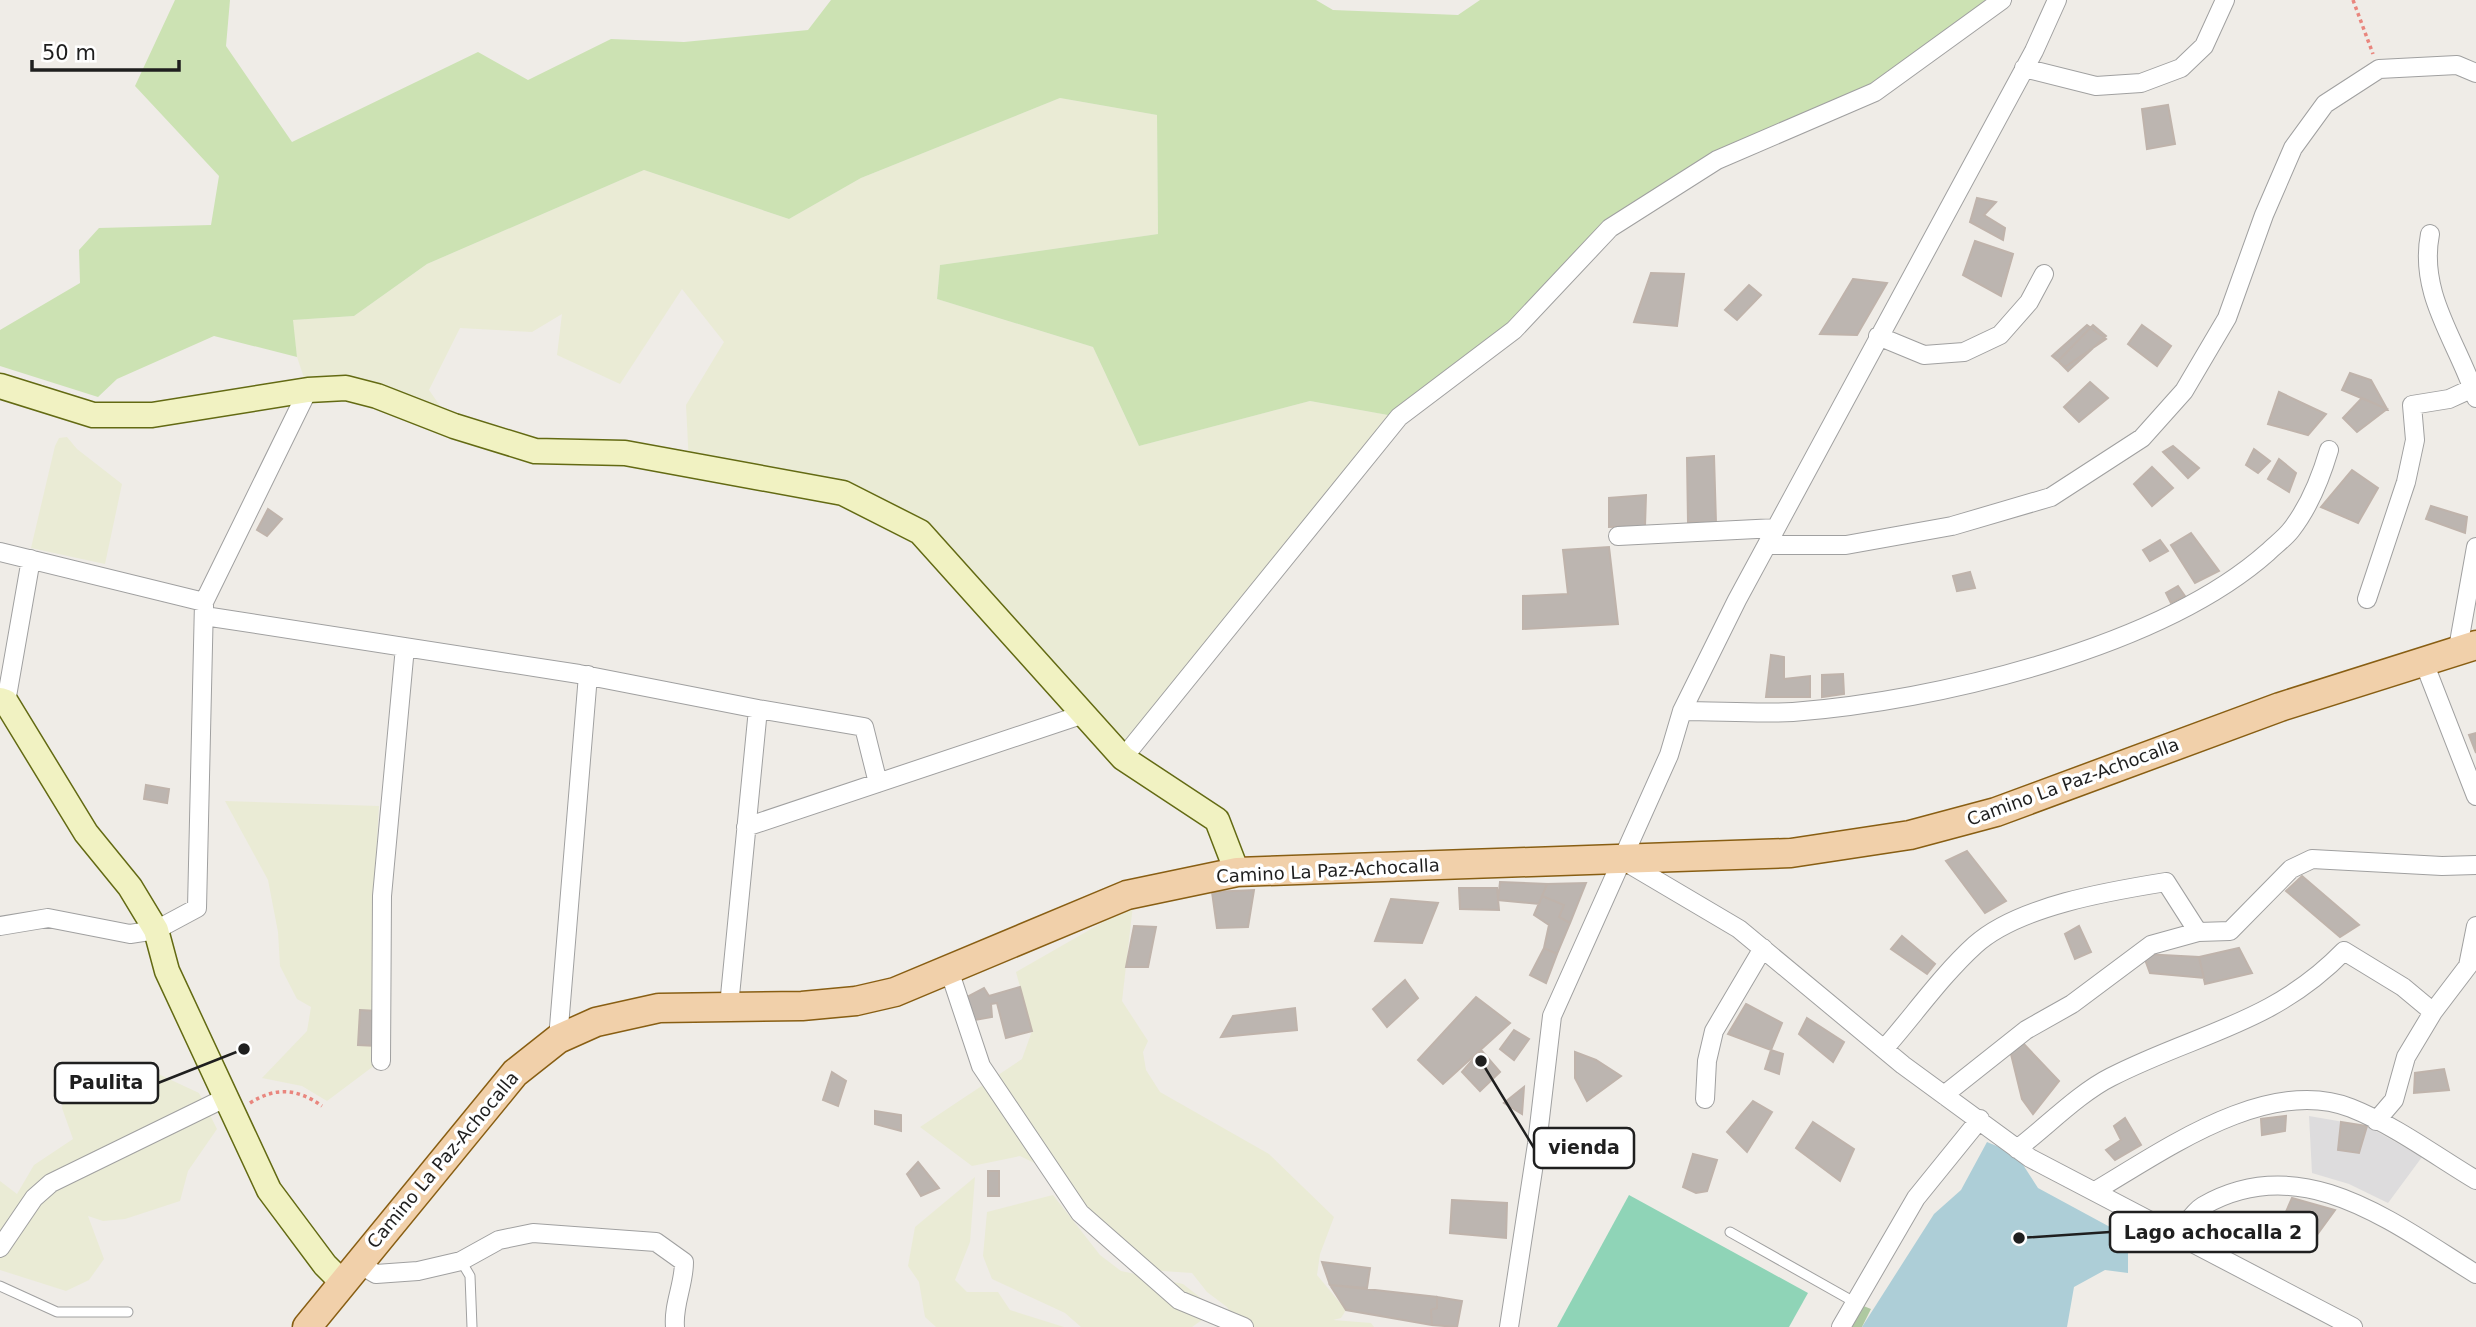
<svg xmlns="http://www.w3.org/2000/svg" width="2476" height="1327" viewBox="0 0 2476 1327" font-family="'DejaVu Sans',sans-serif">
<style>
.residential{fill:#dddcdd}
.farmland{fill:#eaebd5}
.grass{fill:#cce2b3}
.forest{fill:#aec9a1}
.pitch{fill:#8fd4b7}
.water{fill:#adced7}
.building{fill:#bcb5b0;stroke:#bfb3ab;stroke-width:2}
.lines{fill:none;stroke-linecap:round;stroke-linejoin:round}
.lane-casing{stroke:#a0a0a0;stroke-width:11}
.street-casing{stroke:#a0a0a0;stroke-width:20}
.secondary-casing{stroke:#636a13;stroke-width:27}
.primary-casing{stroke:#885e13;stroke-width:31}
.path{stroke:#e9867e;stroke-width:3.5;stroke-dasharray:3.5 3.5;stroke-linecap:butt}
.lane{stroke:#fff;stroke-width:9}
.street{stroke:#fff;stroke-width:18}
.secondary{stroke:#f1f2c2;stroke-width:24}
.primary{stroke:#f1d0aa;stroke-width:28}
.labels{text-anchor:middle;stroke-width:7;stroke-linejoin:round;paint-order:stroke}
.street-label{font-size:18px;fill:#1f1f1f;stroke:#fff}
.leader{fill:none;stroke:#1f1f1f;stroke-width:2.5}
.callout-dot{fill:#1f1f1f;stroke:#fff;stroke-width:2.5}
.callout{fill:#fff;stroke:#1f1f1f;stroke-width:2.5}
.callout-label{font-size:19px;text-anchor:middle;font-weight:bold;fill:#1f1f1f}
</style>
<rect width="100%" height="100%" fill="#efece7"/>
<path class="residential" d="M2309,1116L2367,1126L2422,1157L2388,1203L2349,1184L2312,1173Z"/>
<path class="farmland" d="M1060,98L1157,115L1158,234L940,265L937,299L1093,347L1139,446L1310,401L1399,417L1123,758L920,532L843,493L689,464L686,405L724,342L682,289L620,384L557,355L562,314L532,332L460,328L429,390L454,426L308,390L297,357L292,320L354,316L427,264L644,170L789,219L861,178Z
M67,437L77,449L122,484L105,564L31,548L55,446L59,438Z
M225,801L379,806L373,906L377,1011L375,1065L327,1101L302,1086L262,1078L307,1031L311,1007L297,999L280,966L278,932L268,880Z
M1133,905L1122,1001L1148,1041L1143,1052L1146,1070L1160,1092L1269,1154L1334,1217L1320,1254L1317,1275L1346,1310L1341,1318L1333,1320L1371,1323L1374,1327H1240L1227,1307L1207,1292L1192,1273L1133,1269L1109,1252L1053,1172L1020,1156L972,1166L920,1127L1022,1059L1032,1031L1016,972Z
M121,1072H154L199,1093L217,1129L188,1171L180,1201L125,1219L103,1221L88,1216L104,1259L89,1280L66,1291L0,1270V1181L17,1194L34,1165L73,1139L62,1108L65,1092Z
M975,1177L970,1242L955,1280L967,1292H998L1010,1310L1064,1327H936L925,1317L919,1282L908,1266L915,1227Z
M1053,1195L1100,1255L1121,1271L1183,1284L1216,1310L1192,1327H1081L1065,1313L992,1279L983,1256L987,1212Z"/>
<path class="grass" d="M175,0H230L226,46L292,142L478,52L528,80L611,39L684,42L808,30L831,0H1316L1333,10L1458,15L1480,0H2002L1875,92L1717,160L1610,228L1514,330L1399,417L1310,401L1139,446L1093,347L937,299L940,265L1158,234L1157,115L1060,98L861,178L789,219L644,170L427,264L354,316L293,320L297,357L214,336L117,379L98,397L0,366V330L80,283L79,250L99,228L211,225L219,176L135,86Z"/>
<path class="forest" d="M1856,1303L1871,1309L1862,1327H1841Z"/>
<path class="pitch" d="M1629,1195L1808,1293L1789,1327H1557Z"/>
<path class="water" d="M1987,1142L2016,1154L2038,1188L2110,1227L2128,1248V1273L2105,1270L2074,1287L2067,1327H1862L1934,1214L1961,1190Z"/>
<path class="building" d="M2168,105L2175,144L2147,149L2142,109Z
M1977,198L1996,202L1984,215L2005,228L2003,240L1970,222Z
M1975,241L2013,254L2001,296L1963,275Z
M1651,273L1684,274L1677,326L1634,322Z
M1853,279L1887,283L1857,335L1820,334Z
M1749,285L1761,295L1737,320L1725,310Z
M2087,325L2106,339L2065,367L2052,356Z
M2093,325L2106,336L2068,371L2058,361Z
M2142,325L2171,346L2157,366L2128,344Z
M2350,373L2371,380L2387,409L2342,390Z
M2090,382L2108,398L2079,422L2064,407Z
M2279,392L2326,414L2308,435L2268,424Z
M2362,398L2387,409L2357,432L2343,418Z
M2173,446L2199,468L2188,478L2163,452Z
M2254,449L2270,461L2258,473L2246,465Z
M1714,456L1716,523L1688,522L1687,458Z
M2279,459L2296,473L2289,492L2268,479Z
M2152,467L2173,488L2152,506L2134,484Z
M2352,470L2378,488L2358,523L2321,507Z
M1646,495L1645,526L1609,527V498Z
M2431,506L2467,517L2465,533L2426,519Z
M268,509L282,519L267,536L257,530Z
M2191,533L2219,571L2195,583L2171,545Z
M2160,540L2168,551L2150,561L2143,550Z
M1609,547L1618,624L1523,629V596L1568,594L1563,550Z
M1970,572L1975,588L1957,591L1953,576Z
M2178,586L2185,596L2171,603L2166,593Z
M1771,655L1784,657V679L1810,676V697H1766Z
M1843,674L1844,694L1822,697V675Z
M2476,733V753L2469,735Z
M146,785L169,789L167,803L144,799Z
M1967,851L2006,901L1985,913L1946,861Z
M2302,876L2359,925L2340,937L2286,891Z
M1500,882L1547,884L1539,904L1498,900Z
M1586,883L1570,923L1559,917L1564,905L1542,896L1547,884Z
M1459,888H1497L1499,910L1460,909Z
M1254,890L1248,927L1217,928L1212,892Z
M1542,896L1564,905L1559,917L1570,923L1557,954L1544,948L1549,925L1534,915Z
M1391,899L1438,903L1422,943L1375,941Z
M1134,926L1156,927L1148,967H1126Z
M2079,926L2091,952L2075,959L2065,934Z
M1902,936L1935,964L1927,974L1891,949Z
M1544,948L1557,954L1546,983L1530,975Z
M2239,948L2252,973L2205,984L2199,957Z
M2143,954L2199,957L2204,978L2150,973Z
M1405,980L1418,998L1387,1027L1373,1009Z
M1020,987L1032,1031L1006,1038L997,1003L991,1004L992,1017L974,1020L967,997L984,988L989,996Z
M1476,997L1510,1023L1443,1084L1418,1060Z
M1746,1004L1782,1023L1771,1050L1728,1034Z
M1295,1008L1297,1030L1221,1037L1233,1016Z
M360,1010L377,1011V1046L358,1045Z
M1807,1018L1844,1042L1833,1062L1799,1034Z
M1514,1030L1529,1039L1514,1060L1500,1049Z
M2021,1041L2059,1081L2033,1114L2022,1099L2010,1050Z
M1481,1050L1500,1072L1480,1091L1462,1072Z
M1771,1050L1783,1054L1779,1074L1765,1069Z
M1575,1052L1596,1060L1621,1076L1587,1101L1575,1078Z
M2444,1069L2449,1090L2414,1093L2415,1073Z
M832,1072L846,1081L838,1106L823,1100Z
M1524,1087L1522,1114L1504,1103Z
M1753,1101L1772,1112L1747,1152L1727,1132Z
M875,1111L901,1115V1131L875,1124Z
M2286,1116L2285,1131L2262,1135L2261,1119Z
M2125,1118L2141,1145L2115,1160L2106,1150L2121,1140L2114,1126Z
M1813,1122L1854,1149L1840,1181L1796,1148Z
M2341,1122L2367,1126L2359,1153L2338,1150Z
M1693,1154L1717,1160L1707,1191L1696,1193L1683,1187Z
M918,1162L939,1188L921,1196L907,1174Z
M988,1171H999V1196H988Z
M2292,1198L2335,1210L2311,1243L2278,1230Z
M1452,1200L1507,1203L1506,1238L1450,1233Z
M1322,1262L1370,1268L1367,1288L1330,1285Z
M1330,1285L1437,1297V1308L1431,1310L1432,1325L1346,1310Z
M1437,1297L1462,1301L1457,1327L1432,1325L1431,1310L1437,1308Z"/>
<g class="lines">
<g class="lane-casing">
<path id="lane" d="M1730,1232L1856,1303
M461,1261L470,1276L472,1327
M0,1286L57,1312H128"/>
</g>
<g class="street-casing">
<path id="street" d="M2024,68L2096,86L2141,83L2181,68L2204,46L2225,0
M2430,234C2418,295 2458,342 2476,398
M1878,336L1924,355L1964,352L2000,335L2029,302L2044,274
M1618,536L1776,528
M1767,545H1846L1952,526L2051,497L2142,438L2184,391L2227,318L2264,215L2293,148L2325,104L2379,69L2457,65L2476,73
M0,552L204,602V615L211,617L579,674L758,709L729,1006
M2367,599L2406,482L2415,440L2412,405L2449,399L2473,388
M2458,648L2476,547
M2423,660L2476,796
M6,702L31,559
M758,709L864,727L878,783
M1682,711C1719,711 1757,714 1793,712C1936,701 2160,648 2268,552C2275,545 2285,538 2291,530C2309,507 2321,477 2329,450
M1123,758L1399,417L1514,330L1610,228L1717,160L1875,92L2002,0
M746,827L1084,714
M1624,861L1739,929L1903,1065L2030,1158L2353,1327
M0,926L48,918L130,934L156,930L197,908L204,602L308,390
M949,970L981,1066L1080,1213L1179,1300L1244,1327
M2433,1012L2468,966L2476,926
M558,1039L588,675
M1884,1049C1914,1015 1942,975 1975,945C2018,906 2110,891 2166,882L2198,932
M381,1061L382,896L405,647
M1944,1095L2026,1030L2072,1004L2151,945L2198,932L2230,931L2291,869L2312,859L2442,866L2476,865
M1705,1099L1707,1061L1714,1031L1763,948
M2017,1149C2046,1127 2079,1093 2111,1077C2197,1033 2273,1024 2344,951L2403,987L2433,1012L2406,1057L2394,1100L2376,1121
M2095,1191C2163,1151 2268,1075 2351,1108C2394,1125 2436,1156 2476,1180
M2178,1234C2185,1226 2193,1212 2203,1206C2302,1149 2393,1223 2476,1274
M0,1248L34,1198L51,1183L225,1098
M357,1263L376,1274L418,1271L461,1261L499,1240L533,1233L656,1242L684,1262C684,1285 673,1304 675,1327
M1509,1327L1537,1144L1552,1016L1669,755L1682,711L1737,600L2034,51L2057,0
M1841,1327L1916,1198L1980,1119"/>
</g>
<g class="secondary-casing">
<path id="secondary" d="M0,386L93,415H152L308,390L346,388L377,396L454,426L535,451L625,453L843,493L920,532L1123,758L1217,820L1237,872
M0,700L6,702L86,833L130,887L156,930L167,971L269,1190L325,1265L342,1282"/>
</g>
<g class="primary-casing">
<path id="primary" d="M307,1327L515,1073L558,1039L596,1022L659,1008L802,1006L856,1001L895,992L1127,895L1237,872L1791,853L1910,835L1996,812L2280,707L2476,645"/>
</g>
<path class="path" d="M2353,0L2373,54
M250,1103C275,1087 297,1088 322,1106"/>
<use href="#lane" class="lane"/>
<use href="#street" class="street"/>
<use href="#secondary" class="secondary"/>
<use href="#primary" class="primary"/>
</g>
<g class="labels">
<g class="street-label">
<text transform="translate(2073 782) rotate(-20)" y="6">Camino La Paz-Achocalla</text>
<text transform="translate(1328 871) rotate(-3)" y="6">Camino La Paz-Achocalla</text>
<text transform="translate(443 1160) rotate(-50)" y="6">Camino La Paz-Achocalla</text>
</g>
</g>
<path class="leader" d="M244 1049L158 1083M1481 1061L1534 1148M2019 1238L2110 1232"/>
<g class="callout-dot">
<circle cx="244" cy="1049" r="7"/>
<circle cx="1481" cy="1061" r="7"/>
<circle cx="2019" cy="1238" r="7"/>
</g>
<g class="callout">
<rect x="55" y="1063" width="103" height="40" rx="7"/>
<rect x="1534" y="1128" width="100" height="40" rx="7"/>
<rect x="2110" y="1212" width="207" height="40" rx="7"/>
</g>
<g class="callout-label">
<text x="106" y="1089">Paulita</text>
<text x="1584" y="1154">vienda</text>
<text x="2213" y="1239">Lago achocalla 2</text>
</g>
<path d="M32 60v10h147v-10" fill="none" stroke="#1f1f1f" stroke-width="3.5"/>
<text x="42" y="60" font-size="21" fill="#1f1f1f" stroke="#ffffff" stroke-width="5" paint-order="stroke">50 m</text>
</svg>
